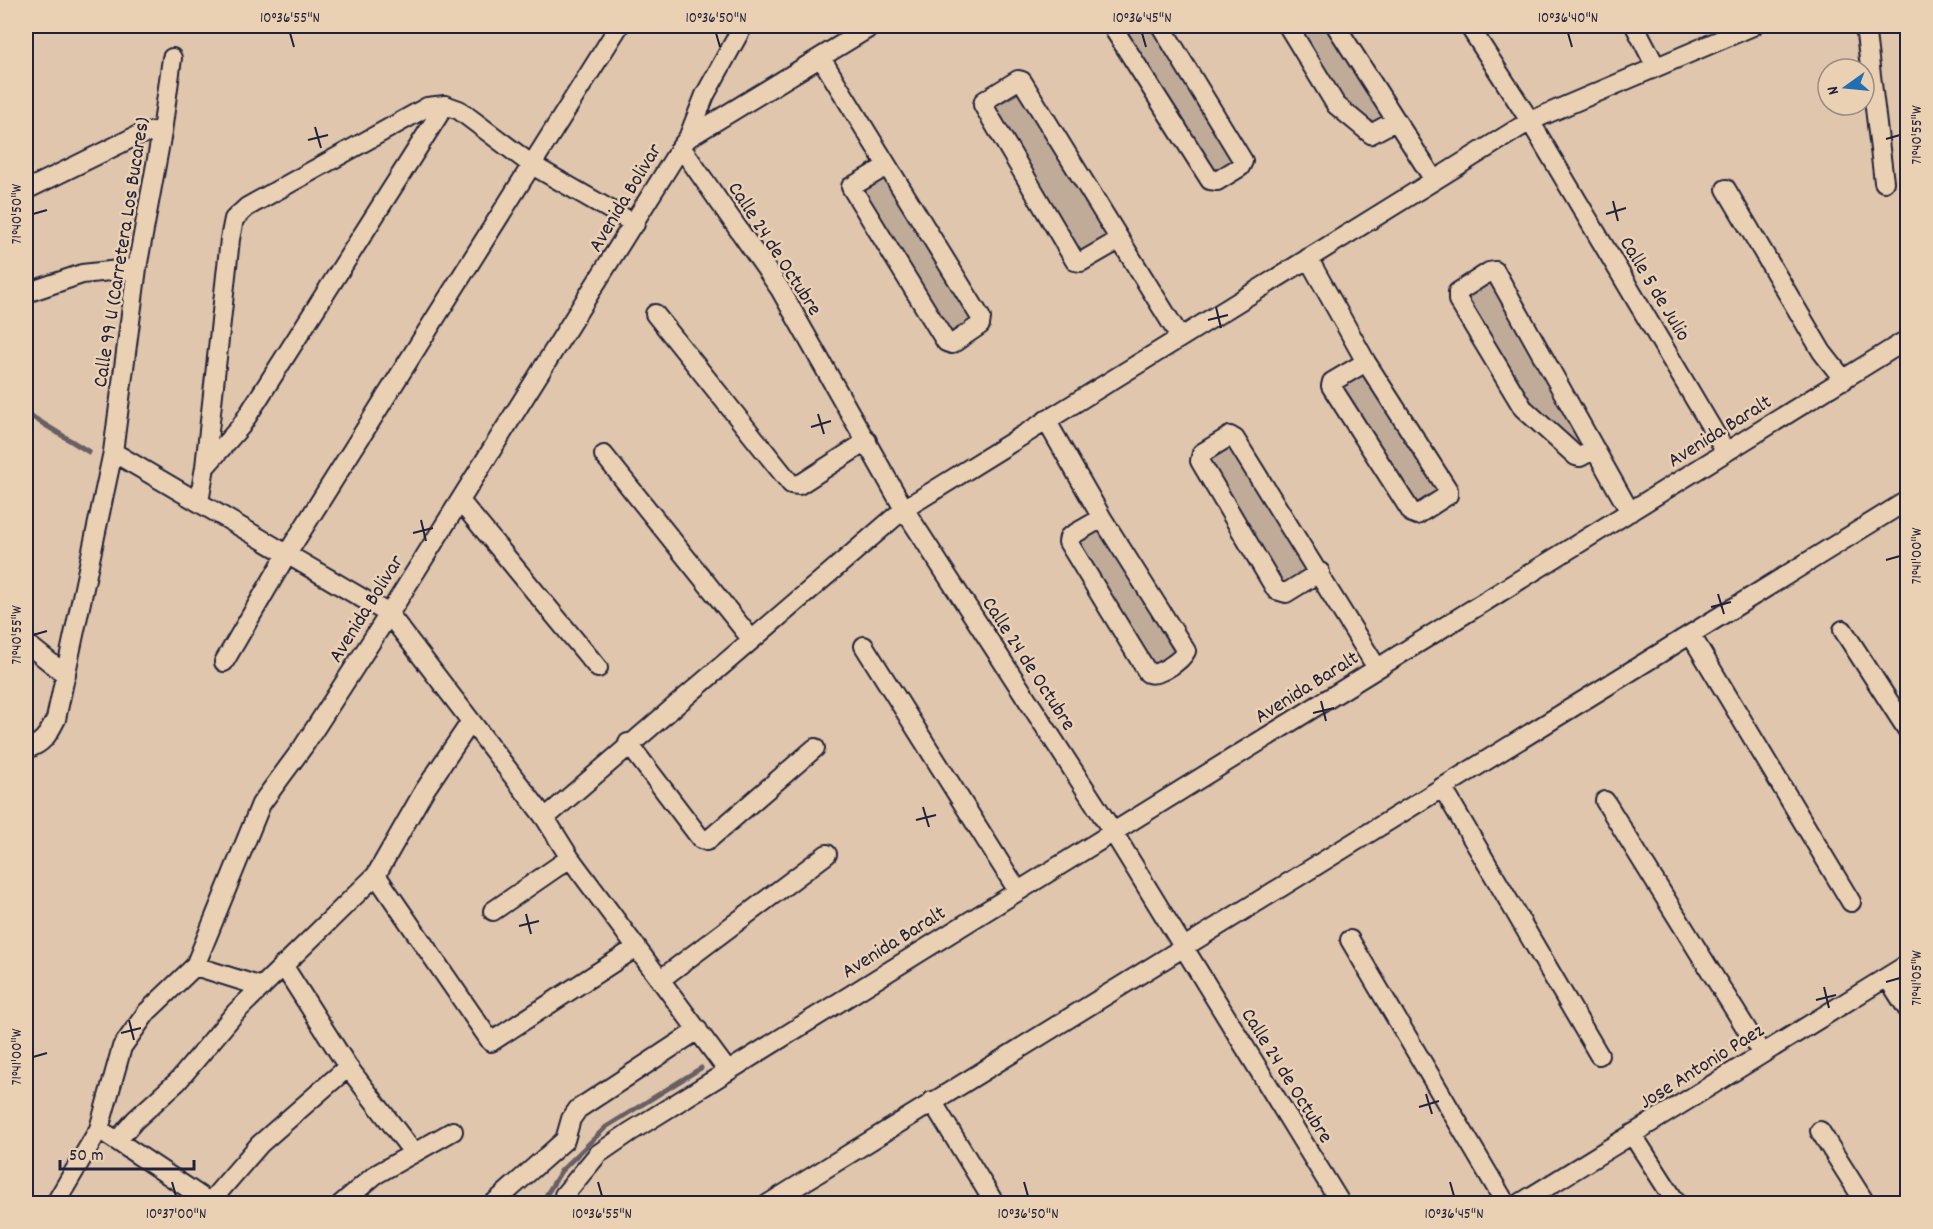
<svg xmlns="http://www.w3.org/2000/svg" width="1933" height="1229" viewBox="0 0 1933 1229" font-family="Dekko,sans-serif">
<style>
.green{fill:#c0ab99;stroke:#71666a;stroke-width:1.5}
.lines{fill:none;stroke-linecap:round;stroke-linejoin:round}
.stream{stroke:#685f65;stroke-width:5}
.street-casing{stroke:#22223b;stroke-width:22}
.street{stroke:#ebd1b3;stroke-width:18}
.ticks{fill:none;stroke:#22223b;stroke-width:2}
.labels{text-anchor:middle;stroke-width:5;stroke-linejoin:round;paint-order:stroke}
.street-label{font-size:21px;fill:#22223b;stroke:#ebd1b3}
.neatline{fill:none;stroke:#22223b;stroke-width:2}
.ticks-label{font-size:15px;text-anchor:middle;fill:#22223b}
</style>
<rect width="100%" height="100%" fill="#dfc6ac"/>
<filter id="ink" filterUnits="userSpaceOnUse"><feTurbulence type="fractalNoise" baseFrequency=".0167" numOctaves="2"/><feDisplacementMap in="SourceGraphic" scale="12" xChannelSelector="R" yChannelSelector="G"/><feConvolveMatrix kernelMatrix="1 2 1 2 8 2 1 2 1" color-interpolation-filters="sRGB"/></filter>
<g filter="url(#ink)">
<path class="green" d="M1130,26H1153L1234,161L1216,174L1124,29Z
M1293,26H1329L1384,116L1367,127L1343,108Z
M1019,93L1107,236L1081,252L995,106Z
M886,175L972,320L950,332L862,188Z
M1492,281L1583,442L1577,446L1534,406L1467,297Z
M1365,369L1438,490L1415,506L1341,386Z
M1231,445L1309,570L1283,585L1208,458Z
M1100,527L1174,652L1154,667L1074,541Z"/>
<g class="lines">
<path class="stream" d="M26,413L89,452
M541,1204L561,1171L606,1127L701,1068"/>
<g class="street-casing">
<path id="street" d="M1115,26V31L1210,180L1217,181L1240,167L1243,161L1161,26
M1288,26L1336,105L1371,134L1395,121
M1336,26L1434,180
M1469,26L1530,121L1726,452
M1635,26L1656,67
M1865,26L1884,182
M821,58L981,318L980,325L952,344L946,342L851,187L887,166
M688,138L705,95L743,26
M681,147L780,289L904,509L1113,832L1341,1204
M1726,189L1822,352L1844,380
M26,190L136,136L154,131L162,132
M1119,240L1081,262L1075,261L983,105L984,101L1018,80L1022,81L1180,337
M1308,258L1366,362L1448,490V495L1417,515L1412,513L1331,386L1332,382L1366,362
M26,293L82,274L137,268
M655,314L791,484L799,485L867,441
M1046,420L1102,518L1186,651C1181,661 1158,677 1148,673L1068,542L1069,537L1102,518
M1595,449L1580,457L1576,456L1523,408L1458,300V292L1489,272L1495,271L1630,512
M113,452L389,614L545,818L570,858L727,1070
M604,455L752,640
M205,467L241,426L445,105
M460,501L598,668
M199,502L205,467L230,239L234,219L247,207L427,107L445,105L459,110L532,165L635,224
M1320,572L1286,593L1276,590L1200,461L1202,453L1230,436L1235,439L1377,668
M1843,630L1908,731
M1691,635L1851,902
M26,643L66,675
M864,646L1018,891
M224,662L287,554L619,26
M628,743L701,839L707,841L815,748
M26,749C43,744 48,735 56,719L113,452L137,268L162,132L172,58
M1442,787L1599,1055
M1605,801L1762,1054
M545,818L904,509L1530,121L1753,26
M376,875L491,1042L637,947
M493,911L570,858
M1350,940L1506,1204
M283,965L348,1067L413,1152
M195,966L262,987
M1887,977L1908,1010
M661,979L827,854
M932,1101L995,1204
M1820,1131L1866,1204
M1632,1134L1677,1204
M108,1135L212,1204
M117,1141L135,1120L178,1081L236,1012L376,875L424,791L470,723
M564,1195L598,1154L630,1132L1908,339
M210,1202L260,1144L348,1067
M55,1204L99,1129L122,1047L147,1012L195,966L261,804L303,747L389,614L681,147L688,138L872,26
M341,1204L375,1175L453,1131
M493,1204L565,1140L571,1119L578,1109L698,1030
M768,1204L1908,500
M1519,1204L1908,964"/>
</g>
<use href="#street" class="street"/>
</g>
</g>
<path class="ticks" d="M290,33L294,47M716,33L720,47M1142,33L1146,47M1568,33L1572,47M315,127L321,148M1886,139L1900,135M308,140L328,135M1613,201L1618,221M33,214L47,210M1606,214L1626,208M1216,307L1221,328M1208,320L1228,315M818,414L824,434M811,427L831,421M421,520L426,541M413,533L433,528M1886,560L1900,556M1718,594L1724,614M1711,607L1731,602M33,635L47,631M1321,701L1326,721M1313,713L1334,708M923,807L929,827M916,820L936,815M526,914L531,934M519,926L539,921M1886,982L1900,978M1824,987L1829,1008M1816,1000L1836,995M129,1020L134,1040M121,1033L141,1028M33,1057L47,1053M1426,1094L1432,1114M1419,1107L1439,1101M172,1182L176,1196M598,1182L602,1196M1024,1182L1028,1196M1450,1182L1454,1196"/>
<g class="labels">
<g class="street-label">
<text transform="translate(624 197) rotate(-59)" y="7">Avenida Bolivar</text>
<text transform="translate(776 248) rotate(57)" y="7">Calle 24 de Octubre</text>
<text transform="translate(120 252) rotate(-81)" y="7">Calle 99 U (Carretera Los Bucares)</text>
<text transform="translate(1656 288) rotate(59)" y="7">Calle 5 de Julio</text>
<text transform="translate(1719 430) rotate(-32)" y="7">Avenida Baralt</text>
<text transform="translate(365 608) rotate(-58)" y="7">Avenida Bolivar</text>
<text transform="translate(1030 663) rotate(57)" y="7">Calle 24 de Octubre</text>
<text transform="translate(1306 686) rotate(-32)" y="7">Avenida Baralt</text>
<text transform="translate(893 941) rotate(-32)" y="7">Avenida Baralt</text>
<text transform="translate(1701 1065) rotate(-32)" y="7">Jose Antonio Paez</text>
<text transform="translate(1288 1075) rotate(58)" y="7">Calle 24 de Octubre</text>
</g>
</g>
<rect width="1933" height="1229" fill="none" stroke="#ebd1b3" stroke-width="66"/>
<g transform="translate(1846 87) rotate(255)"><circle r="28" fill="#ebd1b3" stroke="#9b8b83" stroke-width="1.5"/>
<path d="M0-4.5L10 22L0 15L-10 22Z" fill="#1f6fb2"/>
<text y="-9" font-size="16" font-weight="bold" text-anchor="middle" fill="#22223b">N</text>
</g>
<path d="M60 1160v9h134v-9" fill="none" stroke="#22223b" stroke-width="3"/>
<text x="69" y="1160" font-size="18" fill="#22223b" stroke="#ebd1b3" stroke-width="4.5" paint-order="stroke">50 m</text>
<rect x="33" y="33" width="1867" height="1163" class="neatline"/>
<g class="ticks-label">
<text x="290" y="22">10°36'55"N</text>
<text x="716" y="22">10°36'50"N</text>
<text x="1142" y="22">10°36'45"N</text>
<text x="1568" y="22">10°36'40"N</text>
<text transform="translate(1916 135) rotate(-90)" y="5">71°40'55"W</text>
<text transform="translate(16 214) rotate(-90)" y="5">71°40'50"W</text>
<text transform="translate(1916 556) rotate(-90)" y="5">71°41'00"W</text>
<text transform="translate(16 635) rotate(-90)" y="5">71°40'55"W</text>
<text transform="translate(1916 978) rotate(-90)" y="5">71°41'05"W</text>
<text transform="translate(16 1057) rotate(-90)" y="5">71°41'00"W</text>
<text x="176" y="1218">10°37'00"N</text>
<text x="602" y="1218">10°36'55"N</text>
<text x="1028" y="1218">10°36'50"N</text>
<text x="1454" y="1218">10°36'45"N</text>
</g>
</svg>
